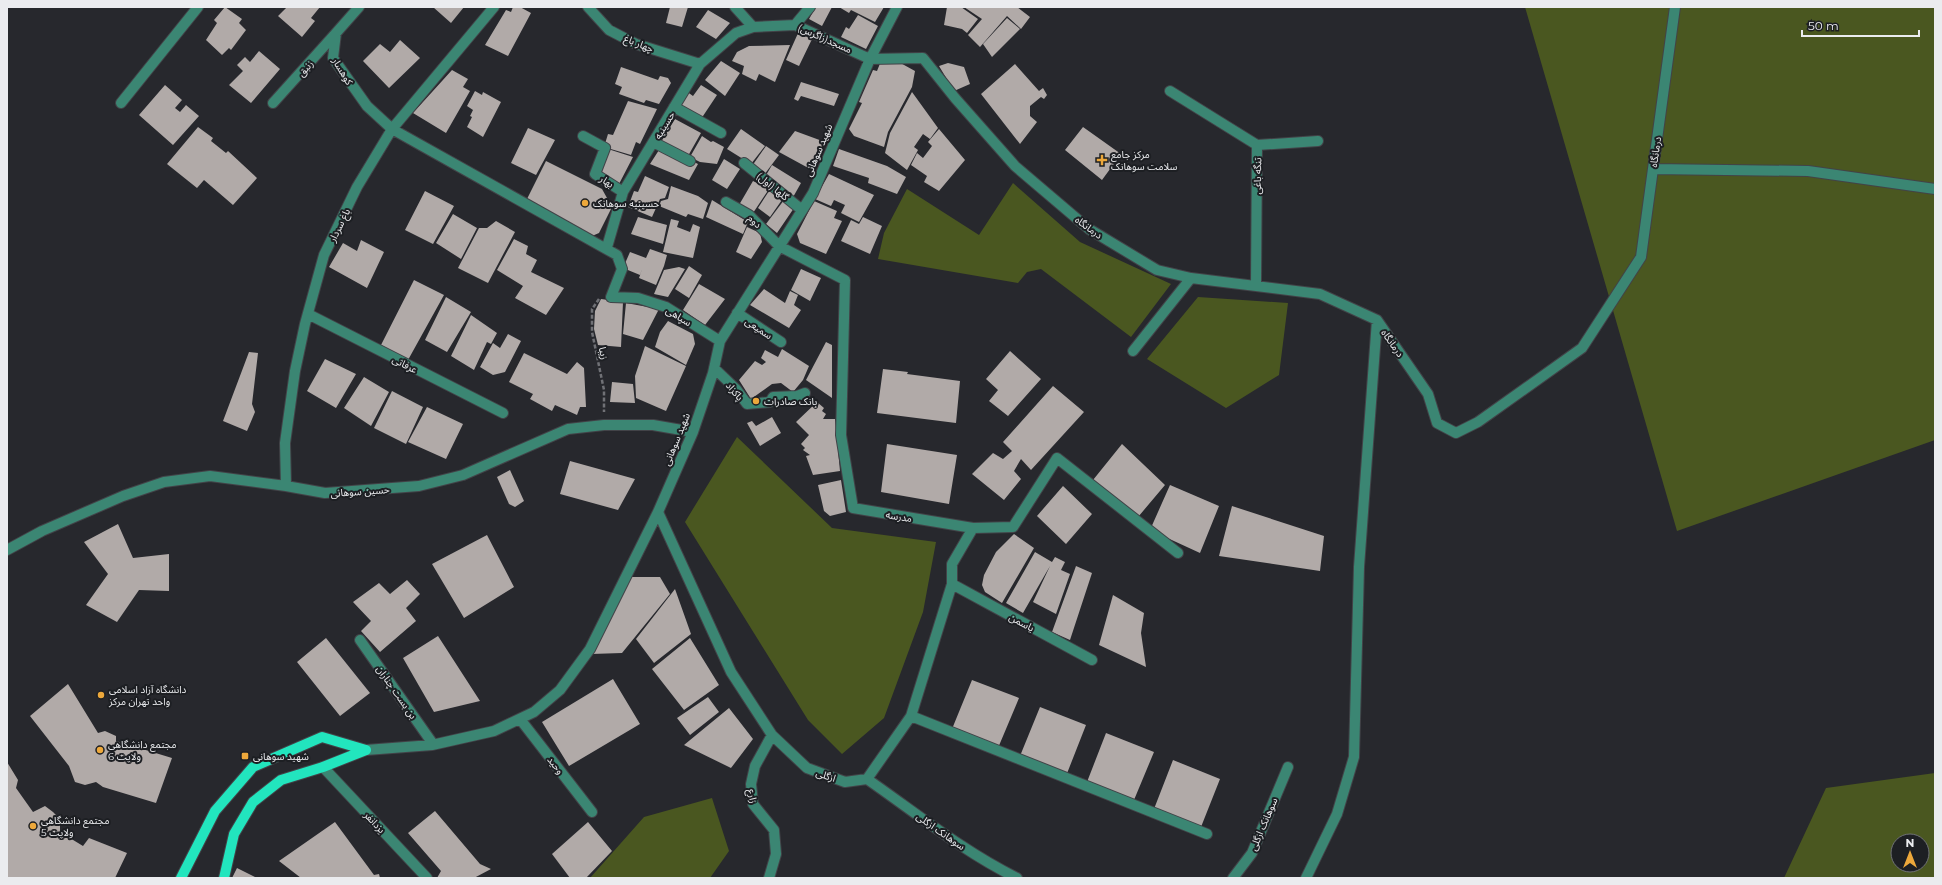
<svg xmlns="http://www.w3.org/2000/svg" width="1942" height="885" viewBox="0 0 1942 885" font-family="Montserrat,'Noto Sans Arabic',sans-serif">
<style>
.green{fill:#4a5720;fill-rule:evenodd}
.building{fill:#b1aaa8}
.lines{fill:none;stroke-linecap:round;stroke-linejoin:round}
.minor-casing{stroke:#424348;stroke-width:12}
.major-casing{stroke:#424348;stroke-width:12}
.path{stroke:#707176;stroke-width:2.5;stroke-dasharray:4 2;stroke-linecap:butt}
.minor{stroke:#3b8673;stroke-width:10}
.major{stroke:#22e5be;stroke-width:10}
.poi-dot{fill:#eda83b;stroke:#1d1f23;stroke-width:1.5}
.labels{text-anchor:middle;stroke-width:4;stroke-linejoin:round;paint-order:stroke}
.street-label{font-size:10px;fill:#ebecef;stroke:#1d1f23}
.poi-label{font-size:10px;fill:#ebecef;stroke:#1d1f23;text-anchor:start}
</style>
<rect width="100%" height="100%" fill="#27282d"/>
<path class="green" d="M1525,7H1935V440L1677,531Z
M1013,183L1080,242L1171,284L1131,337L1041,269L1027,272L1018,283L878,259L884,233L907,189L979,235Z
M1198,297L1288,303L1279,375L1226,408L1147,359Z
M737,437L832,528L936,542L923,612L884,718L842,754L808,720L685,522Z
M1935,773V878H1784L1826,788ZM1898,841H1922V865H1898Z
M712,798L729,851L710,878H590L644,817Z"/>
<path class="building" d="M225,7L242,19L239,23L246,30L231,50L229,48L222,55L206,40L217,23L214,20Z
M287,7H320L311,18L315,21L302,37L278,16Z
M433,7H464L451,23Z
M513,7H520L531,13L508,56L485,45L506,10L511,12Z
M670,7H688L682,27L666,23Z
M816,7H832L822,26L809,19Z
M839,7H884L875,22L851,10L849,13Z
M947,7H961L978,19L967,33L962,29L944,25Z
M964,7H1017L1030,17L1021,29L1007,16L980,47L968,35L982,19Z
M708,10L730,23L716,39L696,27Z
M858,15L878,26L866,49L841,37L846,27L849,29Z
M1007,18L1020,29L992,57L983,44Z
M799,31L813,37L799,66L786,60Z
M400,40L420,58L389,88L363,61L380,44L390,52Z
M790,45L775,82L759,74L756,81L742,74L744,66L732,61L737,52L749,46Z
M259,51L280,69L251,103L229,85L243,71L237,65L245,57L250,62Z
M895,60L915,71L912,87L888,132L884,147L854,136L849,129L862,103L859,102L873,70L877,71L881,61Z
M721,61L740,73L725,96L705,80Z
M948,63L964,67L970,84L954,91L939,66Z
M1015,64L1039,91L1043,88L1047,95L1044,99L1041,97L1030,106V116L1037,122L1020,144L981,94Z
M621,67L658,80L660,76L668,78L671,83L659,104L646,100L644,103L619,94L622,87L615,84Z
M452,70L468,79L463,87L470,91L446,133L413,113Z
M801,82L839,94L834,106L801,96L798,101L794,99Z
M165,85L182,100L175,108L180,112L186,105L199,116L173,145L139,115Z
M701,85L717,95L701,119L677,107L686,91L693,96Z
M475,91L482,95L483,92L501,102L483,137L467,127L472,117L470,116L473,110L467,106Z
M912,92L938,128L930,139L923,134L914,147L918,150L907,170L885,153L890,133Z
M628,101L657,109L640,144L636,142L631,155L604,147L608,134L613,135Z
M675,119L701,133L688,156L661,142Z
M198,127L213,138L211,141L226,153L228,151L257,178L233,205L204,180L197,188L167,164Z
M1083,127L1121,154L1102,180L1065,150Z
M528,128L555,140L536,175L511,163Z
M741,129L765,146L751,164L727,149Z
M939,129L965,160L939,191L924,182L927,176L911,165L917,153L923,158L932,146L928,142Z
M795,131L825,142L812,170L779,152Z
M702,136L711,142L713,141L724,147L717,164L700,162L690,157Z
M766,146L779,155L764,175L752,166Z
M608,149L633,157L619,184L600,171Z
M839,149L887,166L906,177L897,194L868,183L869,178L833,166Z
M659,150L685,164L694,162L698,164L689,180L650,164Z
M724,159L740,169L727,189L712,180Z
M546,161L602,189L612,207L599,233L592,236L526,201Z
M772,165L801,183L792,199L765,177Z
M829,174L874,195L859,222L841,213L845,205L834,200L831,206L815,199Z
M645,176L669,187L665,198L660,199L652,217L628,207L634,191L638,192Z
M753,181L769,189L753,213L739,205Z
M671,186L698,196L708,203L703,219L688,214L686,217L659,206L661,201L668,199Z
M771,188L784,197L770,217L758,208Z
M425,191L454,206L433,244L405,230Z
M712,200L748,222L743,234L706,217Z
M784,200L794,208L777,233L766,224Z
M814,201L837,211L834,218L842,221L826,254L800,243L797,234Z
M453,214L477,228L461,259L436,243Z
M638,217L667,225L663,244L631,234Z
M863,217L882,226L870,254L841,241L851,220L859,224Z
M671,219L679,221L677,227L690,232L693,224L700,227L693,258L663,252Z
M496,221L515,232L488,283L458,268L479,228H487Z
M747,227L760,233L762,242L751,259L736,252Z
M514,239L528,246L526,254L537,260L531,272L564,288L546,315L515,298L523,286L497,270Z
M361,240L384,252L367,288L329,267L343,243L357,251Z
M650,249L667,255L664,266L656,285L639,278L643,267L640,275L623,268L630,252L646,258Z
M689,266L702,275L689,298L675,289Z
M679,267L685,269L668,297L654,294L664,270Z
M801,269L821,278L810,301L791,290Z
M414,280L444,295L408,360L381,345Z
M699,284L725,299L705,325L683,310Z
M764,289L785,303L790,291L798,295L794,305L801,310L789,328L750,305Z
M446,297L471,312L447,352L425,340Z
M601,299L623,302L621,347L598,345L594,329L595,311Z
M626,303L659,309L643,340L623,334Z
M471,315L497,333L491,344L487,342L474,370L451,356Z
M668,321L693,334L695,344L686,365L655,347L660,332Z
M508,334L521,341L505,372L493,375L480,367L493,343L500,348Z
M826,342L832,345V398L806,380Z
M645,346L686,366L666,411L636,398L635,376Z
M782,349L809,366L803,380L793,392L781,383L772,384L751,399L739,380L755,361L762,365L766,362L761,358L765,350L778,357Z
M1010,351L1041,379L1008,416L989,401L998,390L986,379Z
M249,352L258,353L252,404L255,412L247,431L223,421Z
M524,353L567,374L577,362L584,368L586,407H580L577,415L555,405L552,411L530,399L533,394L509,382Z
M325,359L356,374L336,408L307,391Z
M883,369L908,372L907,374L960,381L956,423L877,413Z
M364,377L389,392L371,426L344,408Z
M612,382L633,384L635,403L610,402Z
M1053,386L1084,412L1031,470L1021,459L1014,471L1021,479L1004,500L972,474L993,453L1003,459L1012,451L1003,442Z
M392,391L423,407L406,444L374,428Z
M817,402L824,408L822,411L826,414L823,419H835L840,471L813,475L806,456L810,455L803,450L805,448L801,444L809,435L796,422Z
M427,407L463,424L446,459L408,442Z
M772,417L781,433L760,446L747,423L752,421L756,426Z
M887,444L957,455L949,504L881,492Z
M1122,444L1165,485L1133,523L1093,480Z
M570,461L635,479L618,510L560,494Z
M510,470L524,501L515,507L509,504L497,477Z
M841,480L846,512L830,516L824,511L818,485Z
M1170,485L1219,506L1200,553L1150,530Z
M1063,486L1092,514L1066,544L1037,516Z
M1232,506L1324,536L1320,571L1219,556Z
M118,524L133,558L169,554V591L139,590L117,622L86,605L108,574L84,542Z
M1014,534L1034,548L1002,603L985,592L982,585L984,575L996,552Z
M487,535L514,587L464,618L432,564Z
M1035,552L1052,562L1055,557L1065,562L1061,570L1070,574L1056,614L1033,602L1050,566L1023,613L1006,603Z
M1076,566L1092,573L1070,640L1052,632Z
M631,577H660L670,594L622,653L591,654Z
M407,580L420,594L406,608L416,621L380,652L361,631L371,621L353,602L379,583L390,594Z
M675,589L691,634L654,663L636,639Z
M1113,595L1144,613L1141,633L1146,667L1099,645Z
M438,636L480,701L434,712L403,658Z
M326,638L370,693L340,716L297,662Z
M690,638L719,685L684,710L652,669Z
M613,679L640,724L569,766L542,722Z
M972,680L1019,698L998,748L952,729Z
M68,684L98,733L105,731L116,736V741L172,758L156,803L103,787L96,782L85,785L75,782L69,766L30,716Z
M708,697L719,712L690,735L677,718Z
M1040,707L1086,725L1066,776L1020,756Z
M729,708L753,739L731,768L684,745Z
M1106,733L1154,752L1134,800L1087,782Z
M1173,760L1220,779L1201,827L1154,809Z
M7,762L18,780L16,788L33,812L45,806L53,812L60,819V832L83,846L89,838L127,853L115,878H7Z
M435,811L480,864L491,869L474,878H437L441,871L408,833Z
M335,822L374,875L379,874L380,878H301L279,861Z
M588,822L612,851L586,878H570L552,854Z
M237,868L257,878H232Z"/>
<g class="lines">
<g class="minor-casing">
<path id="minor" d="M359,7L336,33L333,58L367,106L392,129L617,255L622,269L611,297L638,298L666,307L720,341
M588,7L609,30L636,44L700,64
M735,7L753,27
M795,25L810,7
M1170,91L1257,145
M121,103L198,7
M273,103L336,33
M674,107L721,133
M583,136L605,148L595,174L623,192
M653,142L690,161
M1257,145L1318,141
M744,163L802,210
M1653,169L1808,171L1935,189
M726,202L749,215L779,246L845,280L841,435L853,508L973,528L1013,527L1057,458L1178,553
M607,247L623,192L700,64L736,33L753,27L795,25L870,59L923,58L955,98L1015,166L1089,229L1157,270L1191,278L1320,294L1377,320L1428,394L1437,423L1456,433L1478,422L1582,348L1641,257L1675,7
M1256,285L1257,145
M737,313L781,342
M308,314L503,413
M1133,351L1191,278
M714,368L736,389L747,404L770,402L773,397L797,396L805,393
M286,486L285,443L295,371L305,324L324,255L357,187L392,129L494,7
M658,512L731,672L772,735L807,768L845,782L867,779L911,716L952,584V564L973,528
M7,550L42,531L123,496L164,482L210,476L286,486L325,493L419,486L463,475L568,429L604,425H653L693,432
M952,584L1092,660
M360,640L433,744
M911,716L1207,834
M520,719L592,812
M366,750L432,745L494,731L534,712L560,690L590,649L658,512L693,432L713,373L720,341L813,193L870,59L897,7
M323,767L427,878
M867,779C916,813 964,852 1017,878
M769,878L776,854L774,830L753,804L751,784L755,766L772,735
M1233,878L1252,853L1288,767
M1306,878L1337,814L1354,757L1359,567L1377,320"/>
</g>
<g class="major-casing">
<path id="major" d="M181,878L215,811L253,767L322,737L366,750
M224,878L234,834L253,802L281,780L323,767L366,750"/>
</g>
<path class="path" d="M599,299L592,309V332L604,390V412"/>
<use href="#minor" class="minor"/>
<use href="#major" class="major"/>
</g>
<g class="poi-dot">
<path d="M1100 154h4v4h4v4h-4v4h-4v-4h-4v-4h4z"/>
<circle cx="585" cy="203" r="4"/>
<circle cx="756" cy="401" r="4"/>
<circle cx="101" cy="695" r="4"/>
<circle cx="100" cy="750" r="4"/>
<rect x="241" y="752" width="8" height="8" rx="2"/>
<circle cx="33" cy="826" r="4"/>
</g>
<g class="labels">
<g class="street-label">
<text transform="translate(825 38) rotate(24)" y="4">مسجد(زاگرس)</text>
<text transform="translate(639 43) rotate(22)" y="4">چهار باغ</text>
<text transform="translate(305 68) rotate(-48)" y="4">زنبق</text>
<text transform="translate(343 71) rotate(59)" y="4">کوهسار</text>
<text transform="translate(664 125) rotate(-59)" y="4">حسینیه</text>
<text transform="translate(818 150) rotate(-67)" y="4">شهید سوهانی</text>
<text transform="translate(1655 152) rotate(-82)" y="4">درمانگاه</text>
<text transform="translate(1257 176) rotate(-89)" y="4">تنگه باغی</text>
<text transform="translate(607 181) rotate(33)" y="4">بهار</text>
<text transform="translate(773 186) rotate(39)" y="4">گلها (اول)</text>
<text transform="translate(755 221) rotate(43)" y="4">دوم</text>
<text transform="translate(339 225) rotate(-64)" y="4">باغ سردار</text>
<text transform="translate(1089 227) rotate(36)" y="4">درمانگاه</text>
<text transform="translate(679 316) rotate(31)" y="4">سپاهی</text>
<text transform="translate(759 328) rotate(34)" y="4">سمیعی</text>
<text transform="translate(1393 343) rotate(55)" y="4">درمانگاه</text>
<text transform="translate(604 353) rotate(78)" y="4">زیبا</text>
<text transform="translate(405 364) rotate(27)" y="4">عرفاتی</text>
<text transform="translate(735 391) rotate(49)" y="4">پاکزاد</text>
<text transform="translate(676 439) rotate(-68)" y="4">شهید سوهانی</text>
<text transform="translate(360 491) rotate(-4)" y="4">حسین سوهانی</text>
<text transform="translate(899 516) rotate(9)" y="4">مدرسه</text>
<text transform="translate(1022 622) rotate(28)" y="4">یاسمن</text>
<text transform="translate(397 692) rotate(55)" y="4">بن بست چناران</text>
<text transform="translate(556 765) rotate(52)" y="4">وحید</text>
<text transform="translate(826 775) rotate(19)" y="4">ازگلی</text>
<text transform="translate(753 796) rotate(79)" y="4">زارع</text>
<text transform="translate(375 822) rotate(47)" y="4">یزدانفر</text>
<text transform="translate(1263 824) rotate(-67)" y="4">سوهانک ازگلی</text>
<text transform="translate(941 831) rotate(35)" y="4">سوهانک ازگلی</text>
</g>
<g class="poi-label">
<text x="1111" y="158">مرکز جامع<tspan x="1111" dy="12">سلامت سوهانک</tspan></text>
<text x="593" y="207">حسینیه سوهانک</text>
<text x="764" y="405">بانک صادرات</text>
<text x="109" y="693">دانشگاه آزاد اسلامی<tspan x="109" dy="12">واحد تهران مرکز</tspan></text>
<text x="108" y="748">مجتمع دانشگاهی<tspan x="108" dy="12">ولایت 6</tspan></text>
<text x="253" y="760">شهید سوهانی</text>
<text x="41" y="824">مجتمع دانشگاهی<tspan x="41" dy="12">ولایت 5</tspan></text>
</g>
</g>
<rect width="1942" height="885" fill="none" stroke="#ebecef" stroke-width="16"/>
<g transform="translate(1910 853)"><circle r="19" fill="#1d1f23" stroke="#6f7175"/>
<path d="M0-3L7 15L0 10L-7 15Z" fill="#eda83b"/>
<text y="-6" font-size="11" font-weight="bold" text-anchor="middle" fill="#ebecef">N</text>
</g>
<path d="M1802 30v6h117v-6" fill="none" stroke="#ebecef" stroke-width="2"/>
<text x="1808" y="30" font-size="12" fill="#ebecef" stroke="#1d1f23" stroke-width="3" paint-order="stroke">50 m</text>
</svg>
